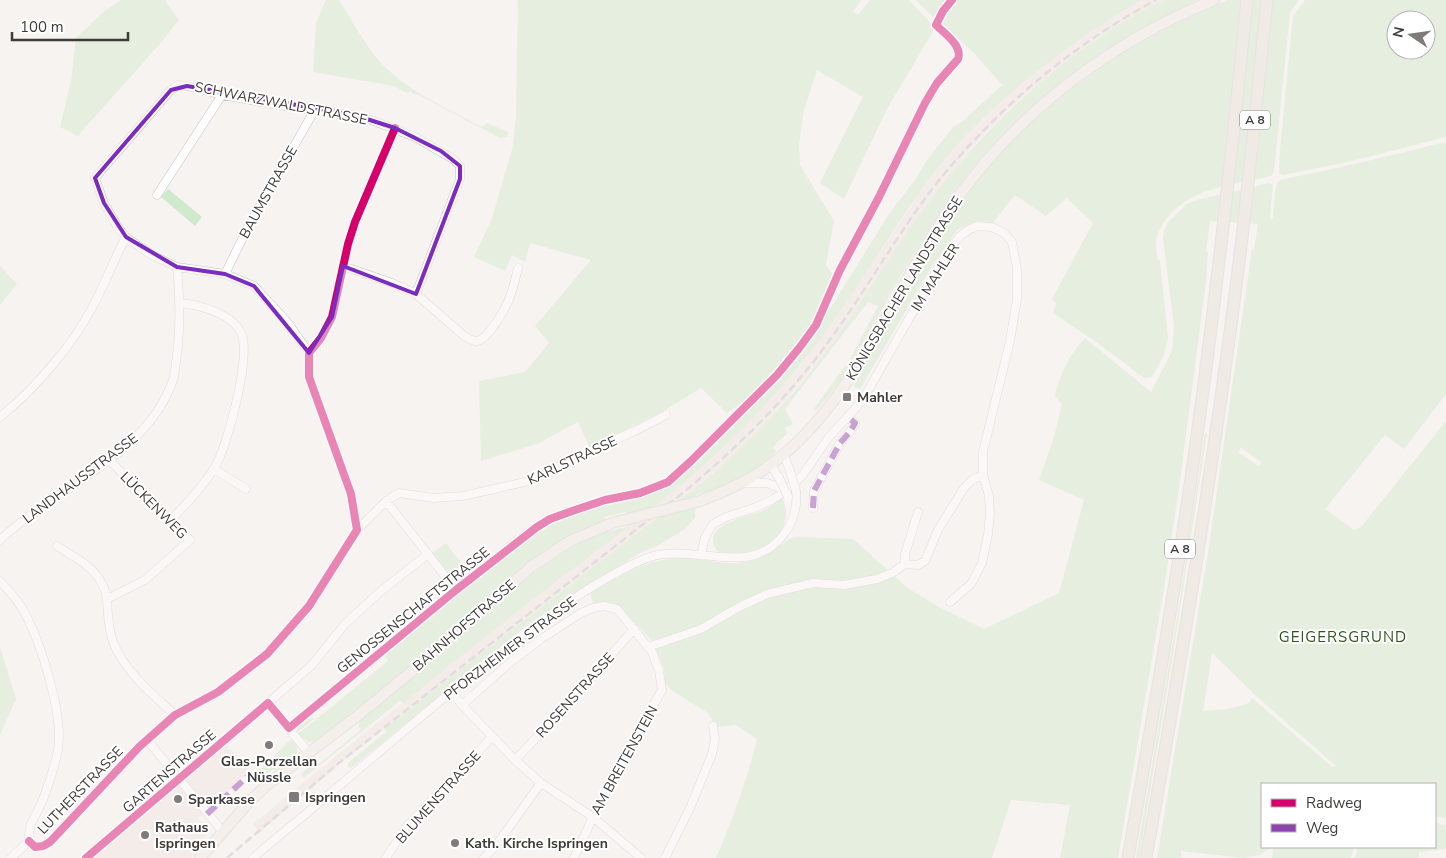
<svg xmlns="http://www.w3.org/2000/svg" width="1446" height="858" viewBox="0 0 1446 858" font-family="'Nunito Sans',sans-serif">
<style>
.built{fill:#eee4e0}
.green{fill:#d0e9cc;fill-rule:evenodd}
.lines{fill:none;stroke-linecap:round;stroke-linejoin:round}
.minor-casing{stroke:#c5c2c1;stroke-width:9}
.major-casing{stroke:#d1d0cf;stroke-width:12}
.highway-casing{stroke:#d1d0cf;stroke-width:13}
.minor{stroke:#fefdfd;stroke-width:8}
.major{stroke:#efebe4;stroke-width:10}
.highway{stroke:#e5dfd3;stroke-width:11}
.rail{stroke:#c5c4c4;stroke-width:2.5;stroke-dasharray:8 4;stroke-linecap:butt}
.minor-bridge-casing{stroke:#c5c2c1;stroke-width:9;stroke-linecap:butt}
.major-bridge-casing{stroke:#d1d0cf;stroke-width:12;stroke-linecap:butt}
.minor-bridge{stroke:#fefdfd;stroke-width:8}
.major-bridge{stroke:#efebe4;stroke-width:10}
.quiet{stroke:#8e44ad;stroke-width:6;stroke-dasharray:12 6;stroke-linecap:butt}
.cycleway-casing{stroke:#fff;stroke-width:11}
.cycleway{stroke:#d6006c;stroke-width:8}
.marked{fill:none;stroke:#7b2cbf;stroke-width:4;stroke-linejoin:round}
.poi-dot{fill:#7f7b7a;stroke:#fff;stroke-width:2}
.labels{text-anchor:middle;stroke-width:4;stroke-linejoin:round;paint-order:stroke}
.shield{fill:#fff;stroke:#787675;stroke-width:1}
.shield-label{font-size:12px;font-weight:bold;fill:#3e3b3a}
.street-label{font-size:14px;fill:#3e3b3a;stroke:#fff}
.poi-label{font-size:14px;font-weight:bold;fill:#3e3b3a;stroke:#fff;text-anchor:start}
.neighbourhood-label{font-size:15px;letter-spacing:1px;fill:#2c561a;stroke:#fff}
</style>
<rect width="100%" height="100%" fill="#f7f3f1"/>
<path class="built" d="M1141,0H1163L1101,36L1050,74L1009,109L975,144L924,208L842,332L816,365L756,434L711,476L348,757L259,833L253,824L305,781L473,646L659,502L719,452L754,417L801,365L838,315L920,192L943,162L970,132L1012,91L1067,47L1108,19Z
M226,745L250,770L223,797L198,818L206,828L204,843L192,858H89Z"/>
<path class="green" d="M121,0H167L166,2L179,20C147,61 111,97 78,136L60,127L71,81L76,38L102,13Z
M326,0H339C352,21 365,45 382,64C409,92 448,109 482,127L487,123L508,132L507,137L500,138L419,95L413,94L411,91L407,93L394,86L313,72L316,23Z
M518,0H861L853,11L858,15L870,0H909L935,28L887,109L844,199L820,183L863,97L817,70L804,110L799,144L800,165L834,221L826,265L833,275L820,310L797,346L746,400L727,413L701,388L665,410L590,448L578,422L537,444L481,461L479,381L525,372L549,343L535,326L591,260L530,243L525,262L512,255L505,271L474,257L492,218L513,146L516,116Z
M916,0H947L933,17Z
M956,0H1141C1067,44 998,96 942,163C903,211 873,265 837,316C813,351 785,384 755,416C703,471 642,516 582,562C521,608 462,655 403,703L401,700L304,778L301,774L309,767L308,766L315,767L362,729L358,728L361,718L546,561L570,546L608,529L609,531L627,527L626,512L605,517V520L570,536L353,714L317,741L308,742L298,734L388,661L384,655L452,596L522,542L563,517L587,508L656,490L669,483L683,472L783,372L833,304L889,214L915,180L927,160L954,126L962,122L1002,85L974,53L941,23L947,10Z
M1163,0H1197C1105,45 1020,104 958,187C918,241 887,301 854,359L849,361L878,306L868,302L785,409L793,424L785,428L787,434L776,443L773,448L776,451C757,473 730,483 705,494L704,493L696,495L695,518L685,529L659,545L640,553L535,619L500,646L351,768L348,767V763L386,732L384,729L711,476C749,441 786,404 818,363C856,313 887,258 925,207C989,121 1067,49 1163,0Z
M1228,0H1299L1290,13L1274,171L1271,176C1236,185 1198,186 1171,213C1165,220 1158,230 1156,240C1155,245 1157,253 1157,259L1160,261L1168,339L1163,357L1152,377L1144,378L1099,344L1053,313L1056,303L1052,299L1093,223L1067,198L1046,216L1015,195L992,224L977,221L957,230L932,266L860,389L853,386L926,256L973,182L1031,120L1082,79L1141,39L1196,12Z
M1305,0H1446V137L1348,162L1283,175L1279,173L1280,150L1293,16ZM1396,20H1426V50H1396Z
M1446,142V394L1404,449L1385,435L1325,509L1354,530L1361,527L1446,421V819L1435,816V784H1262V847H1354L1351,858H1272L1273,847L1259,855L1243,858L1181,851V858H1157L1208,553L1252,249H1254L1258,224L1210,221L1206,251L1208,252L1206,281L1179,488L1164,588L1118,858H1060L1070,805L1011,800L992,858H716C733,819 747,780 757,739L736,725L716,727L709,714L702,709L671,690L665,682L664,669L652,641L619,606L604,603H593L590,593C621,575 653,555 691,558C709,560 726,566 744,562C753,560 762,558 770,553C779,548 785,540 795,537L853,539L909,589L939,607L984,629L1059,593L1084,500L1039,480L1054,437L1062,404L1055,396C1061,372 1068,357 1085,338L1151,392L1172,351L1174,326L1163,239L1164,231L1168,222L1175,215L1187,204L1193,201L1269,183L1273,185L1270,215L1271,220L1273,218L1275,192L1278,181L1280,180L1359,163ZM1240,447L1261,462L1259,466L1239,453ZM1212,653L1254,694L1336,766L1332,767L1252,698L1249,703L1228,709L1203,711Z
M168,189L202,217L195,226L161,197Z
M0,266L17,284L0,305Z
M845,366H849L842,379L817,410H813Z
M1205,433H1207L1172,660L1139,858H1136L1178,612Z
M782,498C796,525 771,548 745,553C736,555 727,554 718,552C697,525 747,517 762,511C769,508 776,503 782,498Z
M446,543L468,572L454,581L432,553Z
M0,647L16,699L0,735Z
M310,714L314,719L298,732L297,727Z
M290,740L294,741C308,759 274,770 262,775L259,771Z
M1435,822L1446,826V849L1419,852V858H1355L1358,847H1435Z"/>
<g class="lines">
<g class="minor-casing">
<path id="minor" d="M157,195L222,95
M343,266L392,283L416,294L463,335C467,338 471,341 477,341C489,339 507,306 511,294C514,286 516,276 518,268
M225,274L249,225L314,111
M309,353L288,323L254,286L225,274L177,267L150,254L126,237L117,226L104,203L95,178L171,90L178,85L187,86L222,95L314,111L354,115L371,120L415,137L453,159L460,166V179L416,294
M0,417C34,390 73,345 93,306C105,284 114,259 126,237
M784,455L790,471
M771,465L779,478
M214,469L246,489
M743,483H767L785,490
M386,501L456,590
M813,508L814,491L840,443L850,432L855,423L848,417
M918,512L905,554V564L918,565L925,561L938,530L964,488L972,480L983,475
M171,520C186,504 203,487 215,467C228,445 250,359 242,335C234,314 200,305 180,303
M357,530L386,501L399,493L433,498L463,496L529,481L603,445L635,431L666,415
M0,540C55,488 147,456 173,380C175,374 175,368 176,362C181,330 180,299 177,267
M57,546C80,561 103,570 107,600C108,615 108,628 113,642C125,672 152,694 175,715
M701,555L705,537L713,524L726,517L754,508L772,500L788,489L802,476L829,437L862,401L947,252L960,236L970,229L978,226L992,227L1004,233L1012,242L1017,269V299L1010,341L983,452V475L989,496L990,514L988,534L982,563L971,584L950,602
M0,581C7,589 16,598 22,608C40,639 66,719 57,755C53,771 48,787 42,802C35,818 28,823 29,841L11,858
M107,599L145,580L190,540L109,460
M648,647L701,629L739,607L767,594L813,583L844,585L877,579L892,573L905,564
M452,692L462,705L515,760L541,783L593,817L641,858
M268,703L308,752
M462,705L513,660L541,639L581,613L593,608L604,606L617,609L652,652L659,671L662,690L622,760L593,817L574,858
M289,728C353,675 416,621 482,570C505,552 529,527 556,517
M147,740L223,832
M515,760L558,715L634,629
M29,841L35,847L43,846L50,842L139,747L175,715L218,692L267,654L309,606L357,530L351,494L309,377V353L321,338L332,317L348,244L355,222L395,128
M86,858L311,666L345,624L381,591L428,554
M253,858C271,842 290,827 308,812C340,785 372,758 404,731C474,673 544,611 625,568C637,562 651,555 664,554C706,549 754,575 784,534C793,522 798,506 796,491
M386,858L407,826L492,737
M484,858L497,844L541,783
M665,858L690,808L712,754L715,739L713,726"/>
</g>
<g class="major-casing">
<path id="major" d="M700,501C725,491 749,481 770,465C854,405 893,290 951,207C1015,114 1110,42 1214,0
M200,858L249,802L268,784L356,717L417,667L531,567L570,541L612,523"/>
</g>
<g class="highway-casing">
<path id="highway" d="M1128,858C1148,745 1168,632 1185,519C1211,347 1230,173 1247,0
M1146,858C1183,652 1217,446 1242,238C1251,159 1259,79 1267,0"/>
</g>
<use href="#minor" class="minor"/>
<use href="#major" class="major"/>
<use href="#highway" class="highway"/>
<path class="rail" d="M227,858L340,762L679,496C734,451 784,402 826,345C867,290 900,228 944,174C1004,103 1074,44 1156,0"/>
<g class="minor-bridge-casing">
<path id="minor-bridge" d="M790,471L796,491
M779,478L788,497"/>
</g>
<g class="major-bridge-casing">
<path id="major-bridge" d="M612,523L700,501"/>
</g>
<use href="#minor-bridge" class="minor-bridge"/>
<use href="#major-bridge" class="major-bridge"/>
<path class="quiet" d="M813,508L814,491L840,443L850,432L855,423L848,417
M207,814L247,777"/>
<g class="cycleway-casing">
<path id="cycleway" d="M29,841L35,847L43,846L50,842L139,747L175,715L218,692L267,654L309,606L357,530L351,494L309,377V353L321,338L332,317L348,244L355,222L395,128
M86,858L268,703L289,728L456,590L537,527L550,519L575,510L605,500L640,493L668,482L691,461L777,375L800,347L816,325L840,270L879,197L925,103L937,83L958,59C963,46 944,33 936,25L943,11L952,0"/>
</g>
<use href="#cycleway" class="cycleway"/>
</g>
<path d="M0 0H1446V858H0ZM187,86L354,115L395,128L441,151L460,166V179L416,294L343,266L332,317L309,353L254,286L225,274L177,267L126,237L104,203L95,178L171,90Z" fill="#f7f3f1" fill-opacity=".55" fill-rule="evenodd"/>
<path class="marked" d="M187,86L354,115L395,128L441,151L460,166V179L416,294L343,266L332,317L309,353L254,286L225,274L177,267L126,237L104,203L95,178L171,90Z"/>
<g class="poi-dot">
<rect x="842" y="392" width="10" height="10" rx="2.5"/>
<circle cx="269" cy="745" r="5"/>
<rect x="288" y="791" width="12" height="12" rx="2.5"/>
<circle cx="178" cy="799" r="5"/>
<circle cx="145" cy="835" r="5"/>
<circle cx="455" cy="843" r="5"/>
</g>
<g class="labels">
<g class="shield">
<rect x="1240" y="110.5" width="30" height="19" rx="4"/>
<rect x="1165" y="539.5" width="30" height="19" rx="4"/>
</g>
<g class="shield-label">
<text x="1255" y="124">A 8</text>
<text x="1180" y="553">A 8</text>
</g>
<g class="street-label">
<text transform="translate(281 103) rotate(11)" y="5">SCHWARZWALDSTRASSE</text>
<text transform="translate(268 192) rotate(-61)" y="5">BAUMSTRASSE</text>
<text transform="translate(935 277) rotate(-58)" y="5">IM MAHLER</text>
<text transform="translate(904 288) rotate(-59)" y="5">KÖNIGSBACHER LANDSTRASSE</text>
<text transform="translate(572 460) rotate(-25)" y="5">KARLSTRASSE</text>
<text transform="translate(80 478) rotate(-37)" y="5">LANDHAUSSTRASSE</text>
<text transform="translate(154 505) rotate(45)" y="5">LÜCKENWEG</text>
<text transform="translate(413 610) rotate(-39)" y="5">GENOSSENSCHAFTSTRASSE</text>
<text transform="translate(464 625) rotate(-41)" y="5">BAHNHOFSTRASSE</text>
<text transform="translate(510 648) rotate(-37)" y="5">PFORZHEIMER STRASSE</text>
<text transform="translate(575 695) rotate(-48)" y="5">ROSENSTRASSE</text>
<text transform="translate(624 760) rotate(-61)" y="5">AM BREITENSTEIN</text>
<text transform="translate(169 771) rotate(-41)" y="5">GARTENSTRASSE</text>
<text transform="translate(80 790) rotate(-46)" y="5">LUTHERSTRASSE</text>
<text transform="translate(438 797) rotate(-48)" y="5">BLUMENSTRASSE</text>
</g>
<g class="poi-label">
<text x="857" y="402">Mahler</text>
<text x="269" y="766" text-anchor="middle">Glas-Porzellan<tspan x="269" dy="16">Nüssle</tspan></text>
<text x="305" y="802">Ispringen</text>
<text x="188" y="804">Sparkasse</text>
<text x="155" y="832">Rathaus<tspan x="155" dy="16">Ispringen</tspan></text>
<text x="465" y="848">Kath. Kirche Ispringen</text>
</g>
<g class="neighbourhood-label">
<text x="1343" y="642">GEIGERSGRUND</text>
</g>
</g>
<rect x="1261" y="783" width="175" height="65" fill="#ffffff" stroke="#b2b1b0"/>
<rect x="1271" y="799" width="25" height="8" fill="#d6006c" stroke="#b2b1b0"/>
<text x="1306" y="808" font-size="15" fill="#3e3b3a">Radweg</text>
<rect x="1271" y="824" width="25" height="8" fill="#8e44ad" stroke="#b2b1b0"/>
<text x="1306" y="833" font-size="15" fill="#3e3b3a">Weg</text>
<g transform="translate(1411 35) rotate(283)"><circle r="24" fill="#ffffff" stroke="#b2b1b0"/>
<path d="M0-4L9 19L0 12L-9 19Z" fill="#7f7b7a"/>
<text y="-8" font-size="14" font-weight="bold" text-anchor="middle" fill="#3e3b3a">N</text>
</g>
<path d="M12 32v8h116v-8" fill="none" stroke="#3e3b3a" stroke-width="2.5"/>
<text x="20" y="32" font-size="15" fill="#3e3b3a" stroke="#ffffff" stroke-width="4" paint-order="stroke">100 m</text>
</svg>
